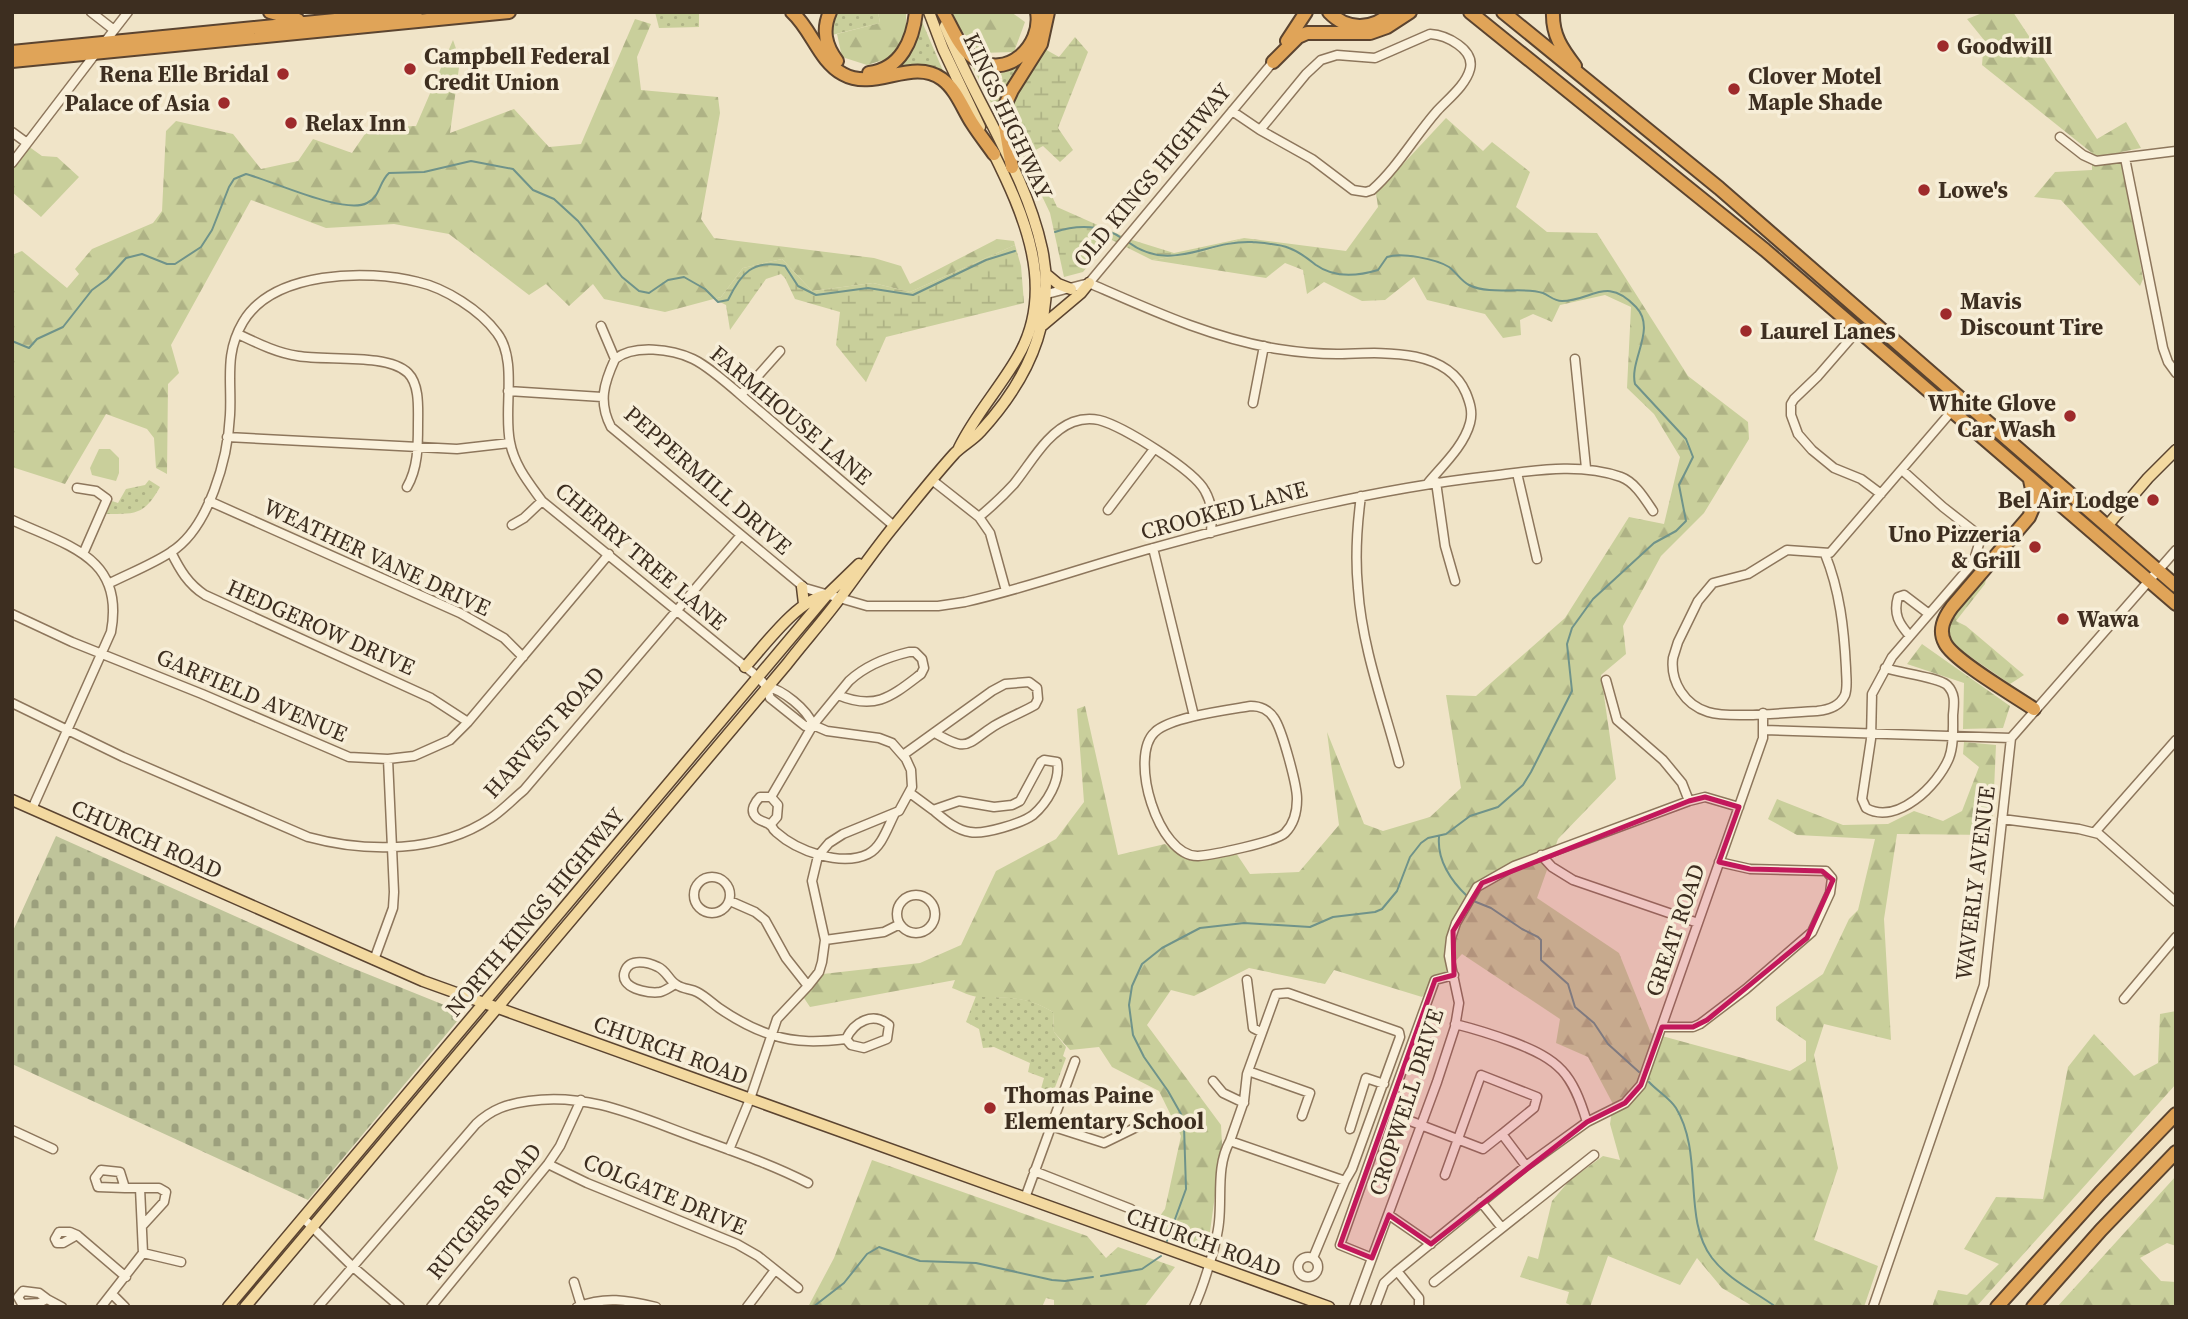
<svg xmlns="http://www.w3.org/2000/svg" width="2188" height="1319" viewBox="0 0 2188 1319" font-family="'Source Serif 4',serif">
<style>
.grass{fill:url(#grass-dots)}
.forest{fill:url(#forest-firs)}
.wetland{fill:url(#wetland-marsh)}
.cemetery{fill:url(#cemetery-stones)}
.garden{fill:#c9cf9b}
.lines{fill:none;stroke-linecap:round;stroke-linejoin:round}
.stream{stroke:#6f938a;stroke-width:2}
.minor-casing{stroke:#8d765c;stroke-width:11}
.major-casing{stroke:#5b4430;stroke-width:13}
.highway-casing{stroke:#5b4430;stroke-width:16}
.minor{stroke:#faf1dc;stroke-width:8}
.major{stroke:#f3d9a0;stroke-width:10}
.highway{stroke:#e0a458;stroke-width:12}
.marked{fill:#c2185b;fill-opacity:0.2;stroke:#c2185b;stroke-width:5;stroke-linejoin:round}
.poi-dot{fill:#9e2a2b;stroke:#f7eed8;stroke-width:2.5}
.labels{text-anchor:middle;stroke-width:7;stroke-linejoin:round;paint-order:stroke}
.poi-label{font-size:23px;font-weight:bold;fill:#3d2e20;stroke:#f7eed8;text-anchor:start}
.street-label{font-size:23px;fill:#3d2e20;stroke:#f7eed8}
</style>
<defs>
<pattern id="grass-dots" width="8" height="8" patternUnits="userSpaceOnUse" patternTransform="scale(1.75)"><rect width="8" height="8" fill="#c9cf9b"/><path d="M2 2h.1M6 6h.1" fill="none" stroke="#aeb285" stroke-width="1.8" stroke-linecap="round"/></pattern>
<pattern id="forest-firs" width="22" height="20" patternUnits="userSpaceOnUse" patternTransform="scale(1.75)"><rect width="22" height="20" fill="#c9cf9b"/><path d="M5 1l3.5 6h-7zM16 11l3.5 6h-7z" fill="#aeb285"/></pattern>
<pattern id="wetland-marsh" width="20" height="14" patternUnits="userSpaceOnUse" patternTransform="scale(1.75)"><rect width="20" height="14" fill="#c9cf9b"/><path d="M1 5h8M5 5V1M11 12h8M15 12V8" fill="none" stroke="#aeb285"/></pattern>
<pattern id="cemetery-stones" width="16" height="16" patternUnits="userSpaceOnUse" patternTransform="scale(1.75)"><rect width="16" height="16" fill="#bfc49a"/><path d="M2 7V4a2 2 0 0 1 4 0v3zM10 15v-3a2 2 0 0 1 4 0v3z" fill="#9ca07d"/></pattern>
</defs>
<rect width="100%" height="100%" fill="#f0e4c8"/>
<path class="grass" d="M655,12H699V27L659,28Z
M836,12H878L880,23L832,35V20Z
M920,17L944,73L896,68Z
M1028,60L1000,120L972,66L998,75Z
M149,480L160,487C144,515 136,514 106,514L112,501L118,503L126,489L145,485Z
M976,996C1007,999 1023,994 1053,1012L1054,1032L1066,1047L1063,1056L1066,1058L1048,1106L1037,1103L1044,1078L1028,1072L1030,1063L994,1047L983,1048L979,1029L966,1022Z"/>
<path class="forest" d="M878,12H906V32L893,57L867,65L842,57L837,34L880,23Z
M951,12H1011L1025,22L1014,52L980,53L953,20Z
M1985,12H2013L2097,139L2126,122L2141,148L2121,152L2143,279L2140,286L2061,200L2034,197L2055,172L2092,170V153L1982,65L1984,40L1967,19Z
M635,19L651,24L637,57L641,90L718,97L720,113L701,219L714,238L874,258L901,266L910,284L997,239L1014,241L1015,245L910,292L873,283L812,291L782,259L743,268L721,297L665,312L604,299L593,284L569,306L546,284L529,295L449,234L394,224L326,228L251,200L171,345L179,373L168,384L167,474L156,468L154,438L147,429L106,414L65,484L12,467V255L22,251L67,288L79,274L75,269L92,249L153,223L162,211L166,131L176,121L233,134L261,169L298,161L313,139L352,153L369,128L416,126L453,40L460,60L450,133L514,109L549,147L581,144Z
M1446,118L1483,151L1492,142L1530,172L1516,207L1547,232L1597,233L1688,376L1748,422L1749,439L1704,513L1661,556L1623,626L1626,654L1601,675L1616,779L1558,839L1537,898L1619,953L1651,1033L1790,1071L1806,1061V1041L1776,1020V1007L1823,974L1849,919L1858,910L1875,839L1797,835L1768,819L1777,799L1843,825L1888,824L1914,811L1943,821L1962,811L1979,767L1963,754L1964,742L1996,745L1992,835L1897,834L1884,919L1891,1040L1824,1024L1814,1055L1838,1168L1814,1240L1878,1266L1864,1307H1754L1722,1288L1697,1258L1680,1285L1608,1256L1590,1307H1574L1566,1303L1569,1292L1520,1277L1528,1256L1538,1259L1552,1201L1569,1181L1603,1156L1620,1160L1610,1124L1613,1104L1588,1057L1556,1043L1560,1019L1462,954L1422,997L1334,970L1325,984L1249,968L1194,996L1171,990L1147,1025L1221,1125L1222,1144L1209,1239L1202,1245L1152,1227L1165,1209L1181,1136L1159,1091L1112,1067L1099,1047L1070,1050L1054,1032L1053,1012C1026,996 1009,998 980,997C971,997 961,991 952,988L955,980L810,1007L804,998L823,974L920,963L961,945L996,871L1056,839L1084,802L1077,709L1085,706L1118,855L1165,844L1191,861L1234,850L1250,874L1299,872L1339,825L1327,732L1364,824L1383,831L1430,817L1461,788L1446,695L1476,696L1565,618L1629,517L1664,524L1680,457L1654,414L1627,388L1631,307L1605,295L1560,305L1552,322L1533,314L1520,320L1521,335L1503,338L1485,314L1427,300L1414,277L1385,300L1362,301L1324,282L1307,294L1303,270L1285,263L1266,278L1152,260L1202,252L1244,238L1346,251L1378,207L1376,193Z
M28,146L42,156L57,157L79,177L41,217L12,192V171Z
M1986,579L1985,584L1956,621L1966,626L2024,675L2010,684L1949,642L1948,623L1953,613Z
M1922,644L2010,706L2003,728L1963,729L1964,683L1907,664Z
M2176,1011V1084L1976,1307H1932L1938,1290L1967,1295L1999,1264L1964,1249L1996,1197L2043,1199L2068,1067L2094,1034L2134,1076L2158,1063L2160,1014Z
M872,1160L1087,1236L1106,1258L1118,1247L1175,1267L1144,1307H1054V1300L1046,1298L1042,1307H808L834,1258Z
M2176,1176V1246L2167,1243L2140,1258L2161,1281L2176,1282V1307H2057Z"/>
<path class="wetland" d="M1075,37L1088,52L1058,128L1073,150L1060,162L1043,146L1032,152L1057,207L1129,239L1174,253L1244,238L1202,252L1152,260L1110,239L1083,272L1064,277L1050,213L1013,135L1012,104L1043,48L1059,57Z
M1015,245L1021,266L1024,303L886,337L866,382L836,345L840,312L795,299L785,278L781,274L766,279L730,330L726,305L714,299L721,297L743,268L782,259L812,291L873,283L910,292Z"/>
<path class="cemetery" d="M56,836L340,963L464,1013L308,1200L12,1064V933Z"/>
<path class="garden" d="M99,449H110L119,458V473L116,481L92,475L90,468Z"/>
<g class="lines">
<path class="stream" d="M1055,232C1078,224 1104,225 1123,239
M1128,242C1171,274 1206,240 1252,242C1263,243 1279,244 1289,248C1300,252 1307,258 1316,265C1334,278 1358,276 1378,270L1387,257C1401,252 1436,259 1449,267C1456,272 1461,281 1469,285C1492,296 1522,286 1543,293C1550,296 1554,301 1562,301C1592,301 1606,275 1636,307C1657,329 1629,360 1635,384L1686,439L1693,457L1679,485L1686,521L1676,531L1654,543L1593,599L1572,628L1567,644L1572,691L1531,772L1523,785L1498,807L1470,816L1446,834L1428,838L1421,843L1410,857L1397,891L1382,909L1375,912L1333,917L1310,927L1244,923L1200,928L1162,948L1142,964L1132,986L1129,1005L1133,1035L1144,1057L1168,1091L1181,1114L1184,1126L1186,1189L1167,1241
M12,341L29,348L37,339L63,327L92,290L107,279L126,258L142,254L167,264H175L201,247L212,230L229,187L234,179L246,174C273,181 344,215 367,203C380,197 379,182 389,173L424,172L471,161L513,169L533,190L554,199L578,221L622,277L639,291L649,293L668,280L684,277L705,289L718,302L728,300C741,273 753,259 785,266L798,286L816,295L868,288L913,295L986,260L1015,251
M1439,837C1437,860 1451,881 1467,896
M1471,900L1491,908L1522,929L1538,937L1541,940V960L1568,984L1575,1007L1594,1023L1608,1044L1639,1072
M1649,1082C1657,1091 1670,1098 1676,1108C1704,1154 1682,1219 1712,1258C1729,1280 1754,1291 1776,1307
M1101,1276L1142,1269L1161,1256
M813,1307L844,1283L867,1254L879,1247L920,1261L976,1263L1052,1280L1065,1281L1093,1277"/>
<g class="minor-casing">
<path id="minor" d="M91,12L114,30
M1430,34C1446,35 1475,49 1470,69C1466,85 1448,99 1437,111C1415,136 1397,168 1372,190L1366,192L1353,190L1312,159L1260,130L1306,74L1321,60L1337,55L1375,58Z
M104,43L128,12
M1232,111L1260,130
M12,132L27,143
M2060,137L2083,155L2096,161L2176,151
M2125,158L2163,348L2168,362L2176,373
M12,163L96,53
M1089,283C1151,310 1211,338 1278,349C1297,352 1318,354 1337,354C1377,353 1446,346 1466,393C1470,403 1473,412 1470,423C1464,446 1442,466 1428,483
M1047,294L1089,283L1273,62
M601,326L615,359
M1858,330L1818,376L1794,399L1791,404V415L1798,434L1812,450L1834,468L1861,479L1881,494
M238,334C257,343 277,353 298,356C326,361 388,353 408,373C420,385 418,409 418,425C418,446 418,468 407,487
M615,359C604,383 598,402 611,427L805,588L867,606H938L965,602C1028,588 1090,565 1153,548C1264,517 1375,489 1490,476C1532,471 1579,462 1621,477C1635,482 1645,499 1653,511
M615,359C634,344 672,349 693,359C712,368 739,394 756,408C802,447 848,487 894,526
M1575,359L1586,468
M508,391L602,397
M741,395L780,351
M1253,403L1264,346
M227,437L457,449L510,443
M1517,473L1537,559
M932,480L979,517L990,533L1006,591
M1436,482L1445,546L1455,581
M77,488L96,491L107,499L83,554
M1361,496C1357,526 1355,558 1358,588C1362,648 1384,706 1399,763
M209,501L460,613L504,638L523,657
M1108,510L1154,449
M979,517C991,507 1003,496 1014,484C1031,463 1047,432 1073,422C1081,419 1090,418 1099,420C1123,426 1194,470 1205,491C1213,505 1212,517 1211,533
M12,520C68,546 125,557 111,632L32,809
M512,525L524,518L542,501
M1153,548L1194,716
M171,552C180,570 188,584 205,595L431,698L468,722
M1825,554C1840,591 1844,629 1846,668C1846,677 1848,687 1845,695C1840,706 1828,710 1817,711C1791,712 1731,719 1708,712C1685,705 1670,682 1673,658L1678,642L1698,601L1713,583L1748,574L1787,550L1830,553L1951,412
M110,583C130,573 153,564 171,552C209,528 228,458 230,415C232,381 224,354 243,322C273,271 367,269 418,282C445,288 480,310 497,333C518,360 503,410 510,442C514,465 529,483 542,501L758,677L766,686L770,698L805,726L813,725L827,731L879,738L892,743L906,759L911,770L912,787L899,811L843,834L829,843L818,856L812,881L825,940L822,962L819,972L808,986L777,1019L750,1099L729,1150
M12,614L72,642L202,694L349,757L388,759L414,756L450,740L468,722L609,554
M1910,636C1899,624 1893,614 1898,597L1904,595L1929,614
M1885,668C1900,673 1937,677 1947,685C1956,694 1954,704 1953,715C1953,729 1954,745 1949,758C1938,785 1897,826 1866,808L1862,799L1871,739L1872,694L1892,657L1973,563L1979,544L1975,532L1943,507L1902,470
M1606,680L1617,720L1663,760L1682,783L1689,801L1705,797L1739,807
M766,686C783,690 807,709 813,725
M12,703L123,757L308,837C367,853 439,853 491,818C503,810 513,799 524,790L741,535
M1251,706C1260,706 1269,710 1274,718C1282,729 1297,785 1297,799C1297,812 1294,824 1285,833C1276,842 1212,855 1198,856C1158,857 1128,756 1155,732C1171,717 1228,710 1251,706Z
M1764,730L2011,738
M903,755L992,691L1005,684L1029,682L1037,688L1038,699L1035,705C1021,713 1007,718 994,726C966,744 969,753 935,733
M910,793L933,810L959,801L994,807L1012,805L1020,801L1041,762L1044,760L1057,762C1061,780 1047,803 1033,815C1022,823 984,835 970,832C956,830 944,819 933,810
M771,797L813,725L849,681C865,666 888,657 909,652H915L922,659L924,668L921,674C892,696 876,711 838,695
M2002,819L2079,829L2099,834L2176,902
M770,825L777,817L778,805L771,797H760C755,802 750,810 755,816C758,821 764,821 769,824C774,827 771,828 776,832C797,851 841,867 868,854C882,847 888,826 895,813
M2095,832L2176,740
M1541,855L1552,867L1573,880L1698,923
M694 895a18 18 0 1 1 36 0a18 18 0 1 1-36 0Z
M897 914a19 19 0 1 1 38 0a19 19 0 1 1-38 0Z
M730,901L755,912L765,920L786,958L808,986
M825,940L884,932L900,924
M374,960L393,908L394,892L388,759
M1454,975L1435,980L1387,1112L1483,1149L1502,1134L1526,1166
M1247,980L1253,1028L1261,1032
M674,985C670,987 665,991 660,992C648,994 618,988 625,971C630,958 648,962 658,967C667,971 669,981 677,985C683,989 691,989 697,992C705,996 712,1003 719,1008C735,1019 753,1029 772,1035C797,1043 820,1042 846,1039L851,1045L864,1048L887,1039L889,1025C873,1011 854,1022 846,1039
M2124,999L2176,937
M1455,1024C1475,1029 1494,1035 1513,1042C1560,1060 1572,1073 1587,1122
M1662,1027H1693L1700,1024L1746,989L1812,932L1830,893L1832,878L1826,871L1750,869L1719,862
M1248,1071L1310,1093L1302,1116
M1213,1081L1223,1093L1244,1103
M1051,1126L1104,1143L1149,1121
M1350,1129L1366,1078L1384,1084
M12,1130L53,1149
M548,1164L587,1183L737,1244L758,1256L798,1288
M101,1170L120,1172L125,1188L98,1187L95,1178Z
M1034,1171L1131,1209
M1445,1175L1481,1075L1537,1097L1534,1108L1502,1134
M125,1188H159L166,1192L164,1202L143,1225
M1025,1198L1075,1061
M1481,1202L1502,1228
M1389,1215L1431,1244
M303,1218L352,1266L400,1307
M59,1232H70L77,1235L63,1243H57L55,1239Z
M77,1235L126,1277
M143,1253L181,1262
M1298 1267a10 10 0 1 1 20 0a10 10 0 1 1-20 0Z
M1313,1258L1345,1181
M1372,1258L1340,1245L1387,1112
M1397,1271L1419,1298V1307
M574,1282L581,1305
M1434,1282L1594,1155
M23,1291L39,1293L47,1299L39,1303L22,1304L18,1297Z
M112,1294L125,1307
M47,1299L62,1307
M101,1307L143,1253L140,1188
M318,1307L476,1124C492,1109 507,1104 529,1101C588,1092 639,1117 694,1137C732,1151 771,1164 808,1183
M431,1307L548,1164L560,1146L581,1100
M577,1307C605,1296 627,1300 656,1307
M747,1307L775,1270
M1194,1307C1203,1288 1217,1243 1219,1222C1222,1196 1216,1166 1230,1141L1345,1181L1352,1169L1400,1037L1399,1032L1288,993L1276,994L1247,1074L1244,1101L1230,1141
M1354,1307L1437,1082L1455,1027L1459,1003L1449,956L1451,938L1456,923L1477,887L1514,866L1689,801
M1375,1307L1384,1283L1397,1271L1526,1166L1587,1122L1625,1103L1641,1085L1763,738V713
M1873,1307L1984,985L2011,738L2176,550"/>
</g>
<g class="major-casing">
<path id="major" d="M929,12L943,49L980,127
M1046,274L1058,284L1071,289
M1043,325L1081,293L1089,283
M959,448C975,415 999,389 1017,358C1058,290 1024,214 992,150
M2107,526L2148,478L2176,450
M802,587L804,604
M745,667C765,645 798,599 827,595
M12,800L423,981L1329,1307
M228,1307L827,595L859,564
M245,1307L787,664C804,642 823,621 840,598C858,574 875,549 894,526C914,502 934,476 955,453C963,445 973,440 980,432C1027,381 1057,320 1042,249C1025,170 974,101 945,26"/>
</g>
<g class="highway-casing">
<path id="highway" d="M270,12L298,20
M792,12C812,30 819,61 843,74C875,92 912,57 942,79C956,89 963,109 972,123C979,134 987,144 994,154
M830,12C822,30 825,45 837,61
M943,12C952,27 959,48 974,58C1006,81 1043,46 1037,12
M1329,12C1347,31 1373,30 1392,12
M1470,12L1765,250L2176,604
M1503,12L1719,188L2176,586
M1553,12C1552,35 1562,49 1575,66
M1287,41L1306,12
M12,52L416,12
M12,61L509,12
M1273,62L1298,37L1307,33H1370L1387,27L1410,12
M869,73C901,69 913,40 916,12
M1012,167L1005,126L1006,103L1012,90L1041,44L1048,12
M2030,480L2035,503L2029,517L1952,607C1944,618 1938,630 1945,643C1953,660 2015,696 2034,709
M1997,1307L2100,1193L2176,1114
M2033,1307L2101,1230L2176,1152"/>
</g>
<use href="#minor" class="minor"/>
<use href="#major" class="major"/>
<use href="#highway" class="highway"/>
</g>
<path class="marked" d="M1705,797L1739,807L1719,862L1750,869L1822,871L1833,880L1807,938L1707,1020L1693,1027H1662L1641,1085L1625,1103L1587,1122L1431,1244L1389,1215L1372,1258L1340,1245L1435,980L1454,975L1453,931L1482,883L1689,801Z"/>
<g class="poi-dot">
<circle cx="1943" cy="46" r="7"/>
<circle cx="410" cy="69" r="7"/>
<circle cx="283" cy="74" r="7"/>
<circle cx="1734" cy="89" r="7"/>
<circle cx="224" cy="103" r="7"/>
<circle cx="291" cy="123" r="7"/>
<circle cx="1924" cy="190" r="7"/>
<circle cx="1946" cy="314" r="7"/>
<circle cx="1746" cy="331" r="7"/>
<circle cx="2070" cy="416" r="7"/>
<circle cx="2153" cy="500" r="7"/>
<circle cx="2035" cy="547" r="7"/>
<circle cx="2063" cy="619" r="7"/>
<circle cx="990" cy="1108" r="7"/>
</g>
<g class="labels">
<g class="poi-label">
<text x="1957" y="54">Goodwill</text>
<text x="424" y="64">Campbell Federal<tspan x="424" dy="26">Credit Union</tspan></text>
<text x="269" y="82" text-anchor="end">Rena Elle Bridal</text>
<text x="1748" y="84">Clover Motel<tspan x="1748" dy="26">Maple Shade</tspan></text>
<text x="210" y="111" text-anchor="end">Palace of Asia</text>
<text x="305" y="131">Relax Inn</text>
<text x="1938" y="198">Lowe's</text>
<text x="1960" y="309">Mavis<tspan x="1960" dy="26">Discount Tire</tspan></text>
<text x="1760" y="339">Laurel Lanes</text>
<text x="2056" y="411" text-anchor="end">White Glove<tspan x="2056" dy="26">Car Wash</tspan></text>
<text x="2139" y="508" text-anchor="end">Bel Air Lodge</text>
<text x="2021" y="542" text-anchor="end">Uno Pizzeria<tspan x="2021" dy="26">&amp; Grill</tspan></text>
<text x="2077" y="627">Wawa</text>
<text x="1004" y="1103">Thomas Paine<tspan x="1004" dy="26">Elementary School</tspan></text>
</g>
<g class="street-label">
<text transform="translate(1008 116) rotate(65)" y="8">KINGS HIGHWAY</text>
<text transform="translate(1152 175) rotate(-50)" y="8">OLD KINGS HIGHWAY</text>
<text transform="translate(791 415) rotate(40)" y="8">FARMHOUSE LANE</text>
<text transform="translate(708 480) rotate(41)" y="8">PEPPERMILL DRIVE</text>
<text transform="translate(1224 510) rotate(-15)" y="8">CROOKED LANE</text>
<text transform="translate(641 556) rotate(40)" y="8">CHERRY TREE LANE</text>
<text transform="translate(377 557) rotate(25)" y="8">WEATHER VANE DRIVE</text>
<text transform="translate(321 627) rotate(24)" y="8">HEDGEROW DRIVE</text>
<text transform="translate(252 695) rotate(23)" y="8">GARFIELD AVENUE</text>
<text transform="translate(544 732) rotate(-48)" y="8">HARVEST ROAD</text>
<text transform="translate(147 839) rotate(24)" y="8">CHURCH ROAD</text>
<text transform="translate(1975 883) rotate(-83)" y="8">WAVERLY AVENUE</text>
<text transform="translate(535 912) rotate(-50)" y="8">NORTH KINGS HIGHWAY</text>
<text transform="translate(1675 930) rotate(-71)" y="8">GREAT ROAD</text>
<text transform="translate(671 1050) rotate(20)" y="8">CHURCH ROAD</text>
<text transform="translate(1406 1102) rotate(-72)" y="8">CROPWELL DRIVE</text>
<text transform="translate(665 1194) rotate(23)" y="8">COLGATE DRIVE</text>
<text transform="translate(484 1211) rotate(-51)" y="8">RUTGERS ROAD</text>
<text transform="translate(1204 1242) rotate(20)" y="8">CHURCH ROAD</text>
</g>
</g>
<rect width="2188" height="1319" fill="none" stroke="#3d2e20" stroke-width="28"/>
</svg>
